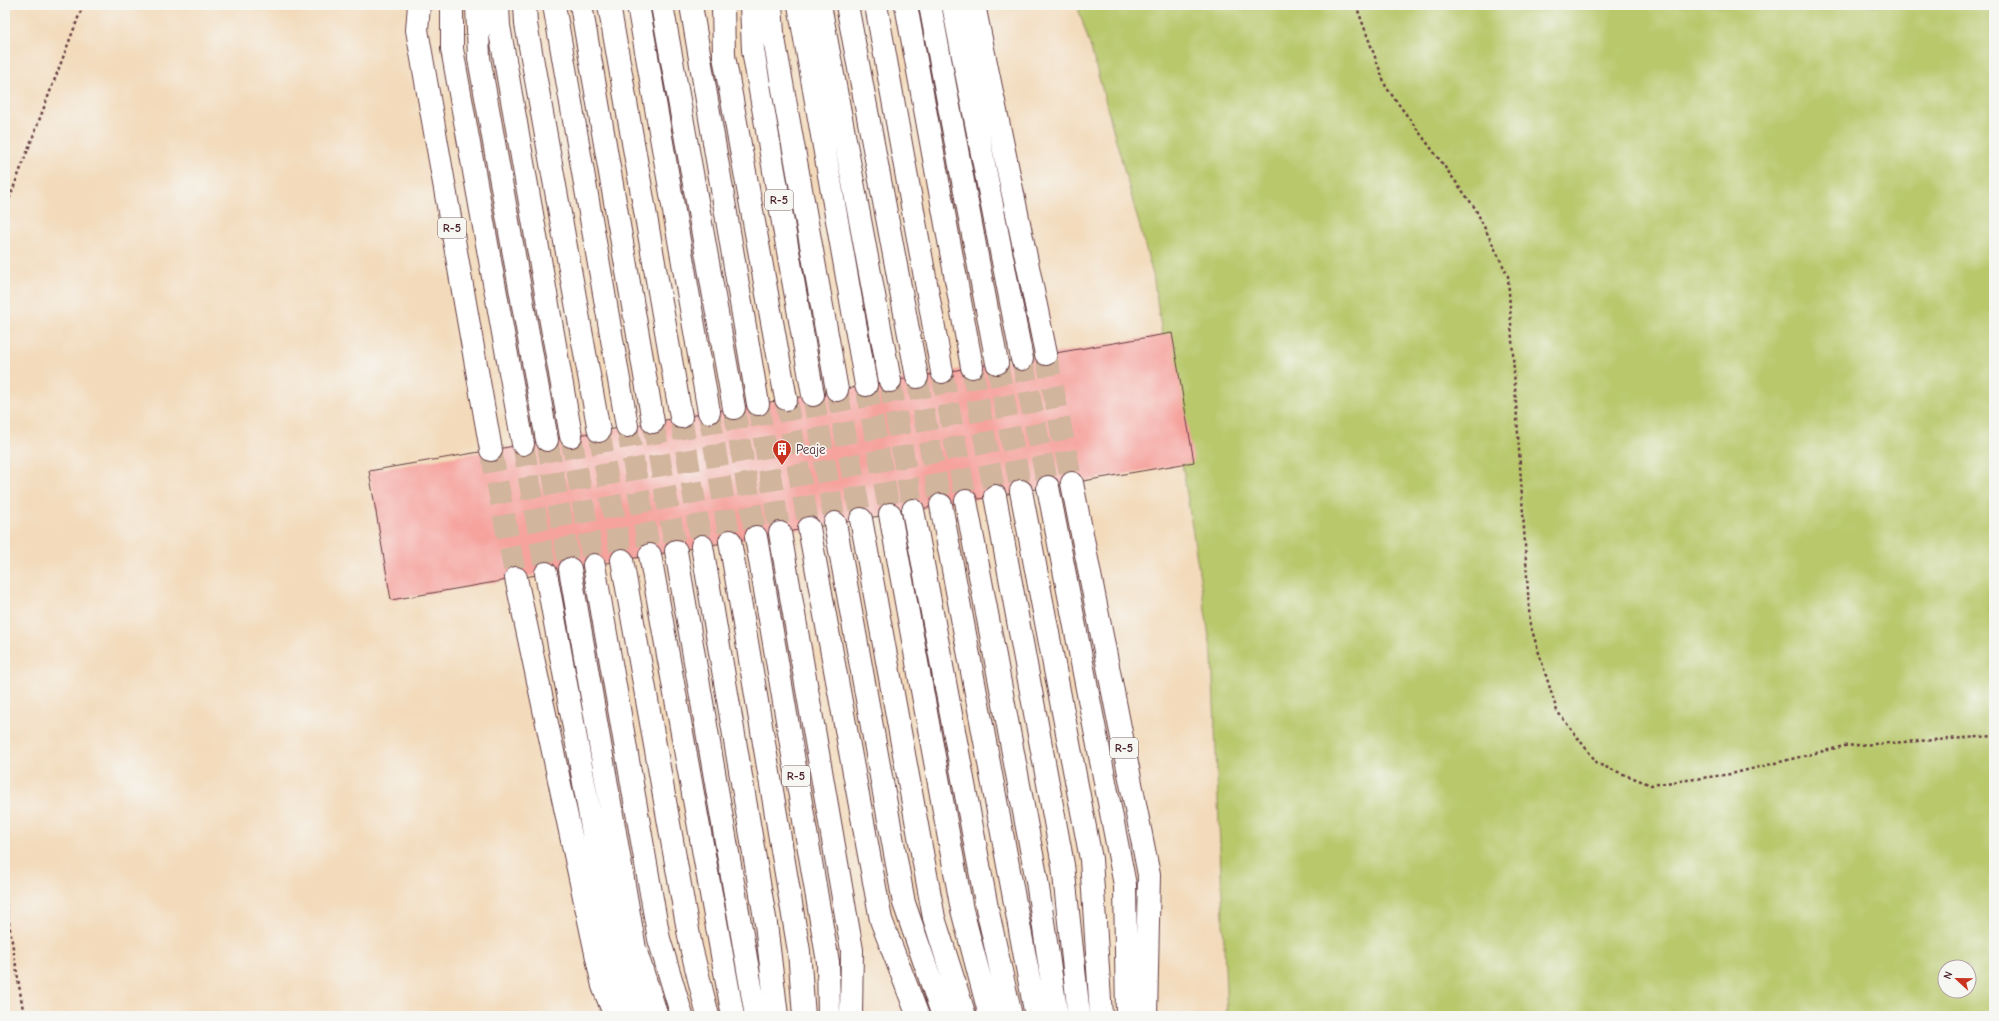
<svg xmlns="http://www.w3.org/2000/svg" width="1999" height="1021" viewBox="0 0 1999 1021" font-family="'Comic Neue',sans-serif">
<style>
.green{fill:#b8c86b;stroke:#81744b;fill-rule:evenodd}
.building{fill:#f6a39e}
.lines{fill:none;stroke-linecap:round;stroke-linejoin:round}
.highway-tunnel{stroke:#d1b59d;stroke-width:22;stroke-dasharray:22 11;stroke-linecap:butt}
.highway-casing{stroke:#633b40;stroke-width:24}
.path{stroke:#633b40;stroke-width:2.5;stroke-dasharray:3 3;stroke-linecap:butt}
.highway{stroke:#fff;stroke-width:22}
.labels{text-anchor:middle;stroke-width:3.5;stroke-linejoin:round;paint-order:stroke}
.shield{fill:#f6f6f2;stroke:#7e6067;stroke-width:1}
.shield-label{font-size:12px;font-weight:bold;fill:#4a1f2b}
.poi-label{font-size:13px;fill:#4a1f2b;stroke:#f6f6f2;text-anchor:start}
</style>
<rect width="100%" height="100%" fill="#f6f6f2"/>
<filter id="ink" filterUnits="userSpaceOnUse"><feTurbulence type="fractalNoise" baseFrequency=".025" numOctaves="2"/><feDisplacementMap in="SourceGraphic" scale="8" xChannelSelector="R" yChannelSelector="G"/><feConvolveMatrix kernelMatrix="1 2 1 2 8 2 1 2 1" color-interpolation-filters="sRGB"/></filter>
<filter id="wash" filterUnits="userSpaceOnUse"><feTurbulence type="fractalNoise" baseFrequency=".012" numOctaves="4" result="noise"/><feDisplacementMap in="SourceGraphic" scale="16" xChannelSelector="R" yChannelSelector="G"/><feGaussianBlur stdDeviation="0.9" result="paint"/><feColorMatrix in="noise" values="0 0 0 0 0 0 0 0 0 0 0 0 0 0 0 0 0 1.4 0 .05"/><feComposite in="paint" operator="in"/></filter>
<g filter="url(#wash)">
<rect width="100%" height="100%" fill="#f3daba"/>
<path class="green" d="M1077,5H1994V1016H1227L1212,656L1153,275L1090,45ZM1945,967H1969V991H1945Z"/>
<g id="blocks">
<path class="building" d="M1172,333L1194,462L391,600L369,471Z"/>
</g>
</g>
<g filter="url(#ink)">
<use href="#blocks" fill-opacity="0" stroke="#633b40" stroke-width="1"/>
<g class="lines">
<path class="highway-tunnel" d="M1046,354L1072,483
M1022,359L1048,487
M997,363L1021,491
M972,367L995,496
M942,372L966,501
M917,377L941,505
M890,381L913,510
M866,385L890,514
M837,390L861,519
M813,395L835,523
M786,399L809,528
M758,404L780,533
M734,408L756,537
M709,412L730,541
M681,417L702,546
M653,422L676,551
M627,426L650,555
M599,431L622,560
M571,436L594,565
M547,440L570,569
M523,444L546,573
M491,450L516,578"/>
<g class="highway-casing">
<path id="highway" d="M419,5L417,30L491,450
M452,5V49L523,444
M477,5L479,58L547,440
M498,5L499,26L571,436
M525,5L526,24L599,431
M554,5L627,426
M581,5L653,422
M609,5L681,417
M638,5L709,412
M662,5L734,408
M691,5L758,404
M723,5L724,56L786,399
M751,5L753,50L813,395
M771,5L773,33L837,390
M799,5L866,385
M820,5L890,381
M847,5L917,377
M876,5L942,372
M906,5L972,367
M930,5L997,363
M953,5L1022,359
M974,5L1046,354
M1072,483L1149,875L1146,1016
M1048,487L1125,885L1127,1016
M1021,491L1091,859L1101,1016
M995,496L1063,865L1079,1016
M966,501L1037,881L1057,1016
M941,505L1036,1016
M913,510L987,908L1011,1016
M890,514L962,910L990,1016
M861,519L934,918L965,1016
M835,523L904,903L943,1016
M809,528L881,920L918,1016
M780,533L852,950L851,1016
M756,537L828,962L829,1016
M730,541L799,951L804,1016
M702,546L766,924L777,1016
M676,551L756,1016
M650,555L733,1016
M622,560L691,947L708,1016
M594,565L659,939L682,1016
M570,569L635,949L657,1016
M546,573L616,960L637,1016
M516,578L603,986L615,1016"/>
</g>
<path class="path" d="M1356,5L1386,87L1475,208L1508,276L1530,624L1557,711L1598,764L1651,785L1731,774L1844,746L1994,736
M5,210L83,5
M5,898L24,1016"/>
<use href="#highway" class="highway"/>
</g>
</g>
<defs>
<g id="building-pin" transform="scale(1)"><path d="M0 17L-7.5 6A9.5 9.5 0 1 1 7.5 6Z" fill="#c8321e" stroke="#f6f6f2"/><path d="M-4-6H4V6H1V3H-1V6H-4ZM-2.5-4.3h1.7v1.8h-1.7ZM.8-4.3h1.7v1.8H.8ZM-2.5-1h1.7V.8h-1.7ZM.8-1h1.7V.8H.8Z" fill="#fff"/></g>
</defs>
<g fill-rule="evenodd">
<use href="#building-pin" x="782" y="449"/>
</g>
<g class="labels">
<g class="shield">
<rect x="765" y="190" width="28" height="20" rx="3"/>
<rect x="438" y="218" width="28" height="20" rx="3"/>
<rect x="1110" y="738" width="28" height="20" rx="3"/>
<rect x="782" y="766" width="28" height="20" rx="3"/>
</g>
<g class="shield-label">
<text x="779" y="204">R-5</text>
<text x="452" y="232">R-5</text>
<text x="1124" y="752">R-5</text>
<text x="796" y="780">R-5</text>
</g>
<g class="poi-label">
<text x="796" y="454">Peaje</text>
</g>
</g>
<rect width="1999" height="1021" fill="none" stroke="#f6f6f2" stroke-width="20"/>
<g transform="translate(1957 979) rotate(292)"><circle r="19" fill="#f6f6f2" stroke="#b1a0a2"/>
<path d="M0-3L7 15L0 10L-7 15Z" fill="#c8321e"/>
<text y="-6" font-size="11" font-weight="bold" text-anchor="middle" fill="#4a1f2b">N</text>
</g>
</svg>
